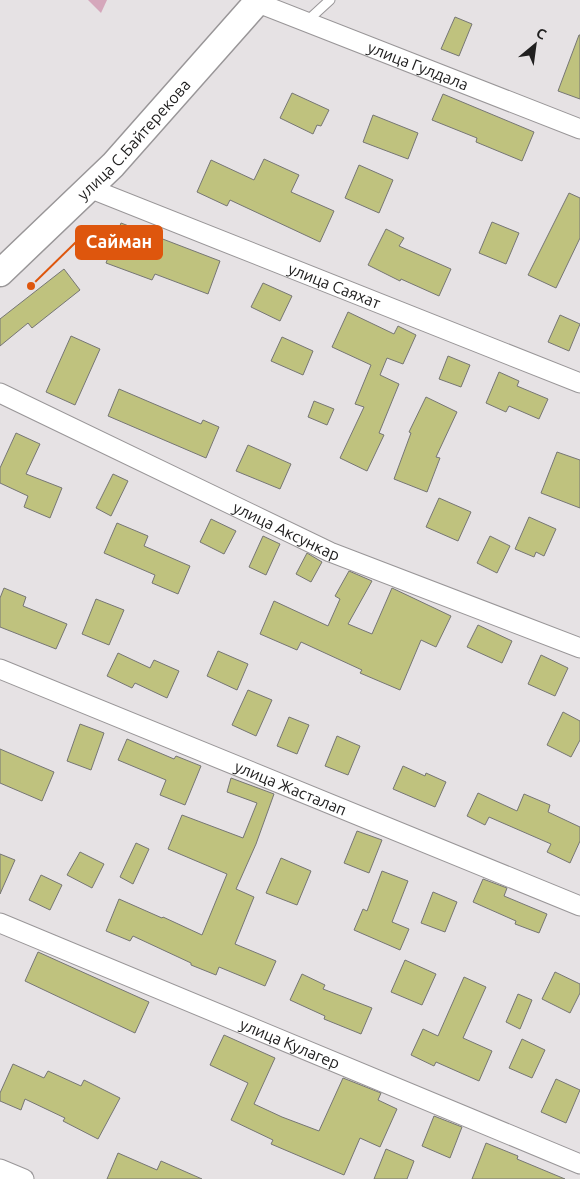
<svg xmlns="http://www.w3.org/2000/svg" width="580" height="1179" viewBox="0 0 580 1179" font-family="Ubuntu,sans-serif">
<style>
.green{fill:#d5a7bb}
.building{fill:#bfc27e;stroke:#767674}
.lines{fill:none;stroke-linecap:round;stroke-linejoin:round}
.service-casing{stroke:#999698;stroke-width:11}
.minor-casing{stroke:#999698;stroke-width:21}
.secondary-casing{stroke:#999698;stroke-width:29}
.service{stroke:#fff;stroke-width:9}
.minor{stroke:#fff;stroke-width:19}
.secondary{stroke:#fff;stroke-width:26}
.labels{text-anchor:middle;stroke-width:4;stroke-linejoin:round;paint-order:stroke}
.street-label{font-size:16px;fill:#212020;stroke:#e6e2e4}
.leader{fill:none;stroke:#de560d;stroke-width:2}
.callout-dot{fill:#de560d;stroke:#e6e2e4;stroke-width:2}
.callout{fill:#de560d;stroke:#de560d;stroke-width:2}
.callout-label{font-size:18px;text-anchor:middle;font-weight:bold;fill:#fff}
</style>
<rect width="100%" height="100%" fill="#e6e2e4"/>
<path class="green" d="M88,0H107L101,13Z"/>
<path class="building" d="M455,17L472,24L459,56L441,49Z
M579,35H580V99L558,91Z
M292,93L329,110L321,126L317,125L313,134L280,118Z
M443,94L534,132L522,161L476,142L477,138L432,120Z
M373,115L418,133L408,159L363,142Z
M264,159L299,175L291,192L334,211L320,242L230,200L227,206L197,192L211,160L254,180Z
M359,165L393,180L379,213L345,198Z
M569,193L580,198V238L556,288L528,275Z
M492,222L519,233L506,264L479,253Z
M121,223L220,261L208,294L155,274L152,280L106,263Z
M386,229L404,238L399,246L451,269L439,296L401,279L400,281L368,265Z
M64,269L80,290L32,328L28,323L0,346V319Z
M263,283L292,296L280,321L251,307Z
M348,312L394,334L398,326L416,335L403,364L387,358L380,375L399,384L379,433L384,435L367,471L340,458L364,407L355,404L371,365L332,347Z
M560,315L580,324L569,351L548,342Z
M71,336L100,349L75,405L46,392Z
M282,337L313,351L303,375L271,361Z
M448,356L470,365L461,387L439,379Z
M499,372L519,381L517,386L548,399L539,419L509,406L506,412L486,403Z
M119,389L201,424L203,420L219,427L206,458L108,416Z
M426,397L457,412L436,457L440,458L427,492L394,479L411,433L409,432Z
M314,401L334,409L327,425L308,417Z
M16,433L40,444L26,474L62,488L50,518L24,507L28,496L0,483V468Z
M248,445L291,464L280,489L236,471Z
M557,452L580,460V508L541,493Z
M113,474L128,481L111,516L96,508Z
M439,498L471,512L458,541L426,527Z
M529,517L556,529L544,556L536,552L534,557L515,549Z
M211,519L236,531L224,554L200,542Z
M117,523L148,536L144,546L190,566L178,594L152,583L155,575L104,553Z
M263,536L280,544L266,575L249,567Z
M490,536L510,546L497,573L477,563Z
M307,553L322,562L311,582L296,574Z
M349,571L372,581L348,624L372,634L392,588L451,616L436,647L421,640L400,690L360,673L362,670L301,642L297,650L260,634L274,601L328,626L340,599L335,596Z
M4,588L26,597L23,606L67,624L56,649L0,627V598Z
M96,599L124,610L109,645L82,634Z
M478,625L512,641L502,663L467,647Z
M218,651L248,664L237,690L207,676Z
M118,653L150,668L154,660L179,671L167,698L135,683L132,688L107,676Z
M541,655L568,668L555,696L528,684Z
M248,690L272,700L256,736L232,725Z
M563,712L580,721V740L571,757L547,745Z
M289,717L309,725L297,754L277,746Z
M80,724L104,733L91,770L67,761Z
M337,736L360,746L348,775L325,766Z
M127,739L174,759L176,756L201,766L185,805L160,795L166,780L118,760Z
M0,749L54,772L42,801L0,783Z
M403,766L425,776L426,773L446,782L435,807L393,789Z
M231,778L274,794L256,844L236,889L254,897L235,944L276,961L265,986L219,967L216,975L191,965V963L133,936L130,941L106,931L119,899L162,918L163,917L202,935L227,874L168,849L182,815L243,838L257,803L227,792Z
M478,793L517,811L524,794L550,805L548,812L580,827V841L570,863L547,852L551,844L489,817L485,825L467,816Z
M357,831L382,840L369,873L344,863Z
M136,843L149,849L133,884L120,877Z
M80,852L104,864L92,888L67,875Z
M0,854L15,860L0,894Z
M281,858L311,871L297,905L266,893Z
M382,871L408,881L392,922L409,929L400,950L354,930L363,909L367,911Z
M41,875L62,885L50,910L29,900Z
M483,879L507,888L504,896L547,914L539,933L515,924L516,921L473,902Z
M433,892L457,902L445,932L421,923Z
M38,952L149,1002L135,1033L25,981Z
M405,960L436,974L422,1005L391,992Z
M555,972L580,984V993L570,1013L542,999Z
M302,974L325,985L323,989L372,1008L361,1034L324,1019L325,1016L290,1000Z
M464,977L486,987L463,1038L492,1051L479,1081L436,1062L434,1066L411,1055L423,1029L438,1036Z
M518,994L532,1000L520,1029L506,1022Z
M224,1035L275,1058L254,1104L282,1117L319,1131L343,1078L381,1093L378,1100L397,1109L380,1147L360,1138L344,1175L271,1144L273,1140L231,1120L248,1083L210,1065Z
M522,1039L545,1050L532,1078L509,1068Z
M13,1064L44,1078L48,1071L81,1086L84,1080L120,1098L98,1139L63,1121L65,1118L25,1099L21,1110L0,1101V1093Z
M556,1079L580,1090L566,1123L541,1112Z
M434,1116L462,1127L450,1158L422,1146Z
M486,1143L518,1156L517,1159L565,1179H472Z
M386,1149L414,1161L407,1179H374Z
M118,1153L157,1170L161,1161L202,1179H107Z"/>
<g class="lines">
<g class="service-casing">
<path id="service" d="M306,22L330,0"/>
</g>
<g class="minor-casing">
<g id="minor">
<path id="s1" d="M258,3L580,129"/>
<path id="s2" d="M89,188L580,383"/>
<path id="s3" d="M0,393L330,552L580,648"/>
<path id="s4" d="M0,669L580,906"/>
<path id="s5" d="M0,923L580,1164"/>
<path d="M0,1169L24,1179"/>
</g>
</g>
<g class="secondary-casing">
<g id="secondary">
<path id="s6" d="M0,273L113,165L259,0"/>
</g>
</g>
<use href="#service" class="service"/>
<use href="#minor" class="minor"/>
<use href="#secondary" class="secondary"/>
</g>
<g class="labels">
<g class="street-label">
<text dy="6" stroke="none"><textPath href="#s1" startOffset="172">улица Гулдала</textPath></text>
<text dy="6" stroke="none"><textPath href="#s6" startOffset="189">улица С.Байтерекова</textPath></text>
<text dy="6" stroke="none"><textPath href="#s2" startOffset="264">улица Саяхат</textPath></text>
<text dy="6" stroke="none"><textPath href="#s3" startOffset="318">улица Аксункар</textPath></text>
<text dy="6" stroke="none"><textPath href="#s4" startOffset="314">улица Жасталап</textPath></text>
<text dy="6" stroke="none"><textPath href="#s5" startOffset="314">улица Кулагер</textPath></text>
</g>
</g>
<path class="leader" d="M31 286L76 242"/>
<circle class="callout-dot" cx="31" cy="286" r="5"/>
<rect class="callout" x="76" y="226" width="86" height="33" rx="5"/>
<g class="callout-label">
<text x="119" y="248">Сайман</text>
</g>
<g transform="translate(535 45) rotate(29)" stroke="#e6e2e4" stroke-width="4" paint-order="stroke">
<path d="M0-4L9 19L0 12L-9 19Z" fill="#212020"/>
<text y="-8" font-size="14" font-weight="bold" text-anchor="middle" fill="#212020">С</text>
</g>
</svg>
